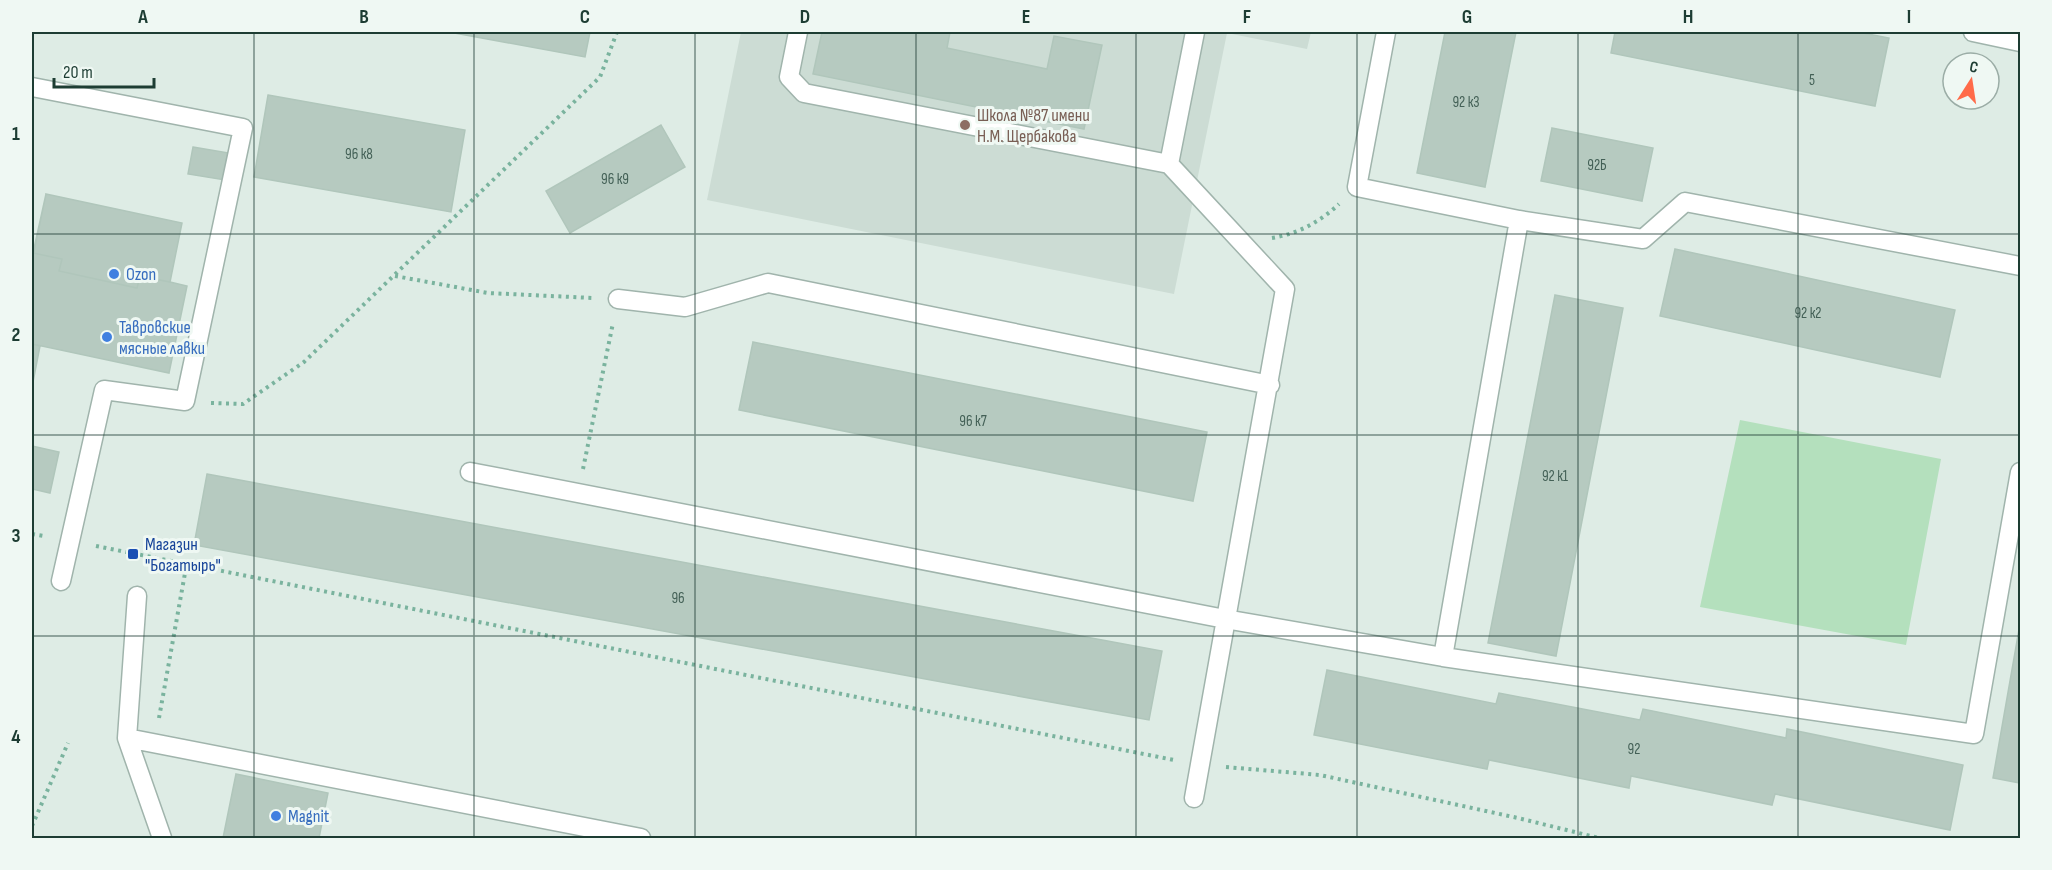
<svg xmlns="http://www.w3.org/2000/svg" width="2052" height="870" viewBox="0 0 2052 870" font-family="'Sofia Sans Condensed',sans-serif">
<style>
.built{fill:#ccdcd4}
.green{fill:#b4e0bd}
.building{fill:#b6cac0;stroke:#b0c6bb;stroke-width:1.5}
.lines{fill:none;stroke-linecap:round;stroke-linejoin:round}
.lane-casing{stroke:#a0b4ac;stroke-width:21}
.path{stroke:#7ab39e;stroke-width:4;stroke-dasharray:3 4.5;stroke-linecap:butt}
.lane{stroke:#fff;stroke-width:18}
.grid{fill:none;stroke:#1d3d33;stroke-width:1.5;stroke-opacity:0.55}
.education-dot{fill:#8d6e63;stroke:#eff8f3;stroke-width:2}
.shop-dot{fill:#3f7fe0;stroke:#eff8f3;stroke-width:2}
.transit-dot{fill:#1a4fb4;stroke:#eff8f3;stroke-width:2}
.labels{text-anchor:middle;stroke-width:6;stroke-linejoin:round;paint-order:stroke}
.number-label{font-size:15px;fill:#436056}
.education-label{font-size:18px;fill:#785e54;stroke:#eff8f3;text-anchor:start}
.shop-label{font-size:18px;fill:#366cbe;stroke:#eff8f3;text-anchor:start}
.transit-label{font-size:18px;fill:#164399;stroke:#eff8f3;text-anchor:start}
.neatline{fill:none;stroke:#1d3d33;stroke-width:2}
.grid-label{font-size:20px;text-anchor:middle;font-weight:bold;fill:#1d3d33}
</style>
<rect width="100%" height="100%" fill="#deece5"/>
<path class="built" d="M741,32H1311L1307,49L1227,33L1174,294L707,200Z"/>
<path class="green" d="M1740,420L1941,459L1906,645L1700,607Z"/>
<path class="building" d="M449,32H590L585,57Z
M822,32H950L947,48L1047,69L1054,36L1102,45L1084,129L813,74Z
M1445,32H1516L1485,187L1417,173Z
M1615,32H1858L1889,38L1875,106L1611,53Z
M268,95L465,130L451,212L254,177Z
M661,125L685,167L570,233L546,191Z
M1552,128L1653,148L1642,201L1541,181Z
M193,147L229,153L225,180L188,174Z
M46,194L182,223L170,282L187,286L169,373L32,344V261Z
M46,194L182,223L170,282L140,276L137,288L59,271L62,259L33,253Z
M1675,249L1955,310L1940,377L1660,316Z
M1555,295L1623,308L1556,656L1488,643Z
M753,342L1207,432L1193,501L739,410Z
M32,344L40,346L32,387Z
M32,446L59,452L50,493L32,489Z
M207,474L1162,651L1149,720L194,545Z
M2020,624V783L1993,778Z
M1327,670L1496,704L1499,693L1640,720L1643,709L1786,738L1787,729L1963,765L1950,830L1775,794L1772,805L1631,776L1629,788L1489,760L1487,769L1314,735Z
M236,774L328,793L319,838H223Z"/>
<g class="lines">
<g class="lane-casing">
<path id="lane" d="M798,32L789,77L804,93L1169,164L1285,289L1194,798
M1386,32L1357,187L1519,220L1643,239L1685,202L2020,266
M1973,32L2020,42
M32,87L243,128L185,401L104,390L61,581
M1169,164L1195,32
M618,299L685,307L768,283L1270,385
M470,472L1225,619L1443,657L1519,220
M137,596L127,738L162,838
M1443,657L1974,734L2020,472
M127,738L641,838"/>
</g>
<path class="path" d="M1272,238C1297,234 1320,222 1339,204
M395,276L488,293L593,298
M211,403L243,404L304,362L600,77L617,32
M583,469L613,323
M32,534L44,536
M96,546L1174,760
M159,718L187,562
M1226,767L1320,775L1518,818L1599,838
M32,826L68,743"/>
<use href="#lane" class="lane"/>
</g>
<path class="grid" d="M254,32V838M474,32V838M695,32V838M916,32V838M1136,32V838M1357,32V838M1578,32V838M1798,32V838M32,234H2020M32,435H2020M32,636H2020"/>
<circle class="education-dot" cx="965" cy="125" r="6"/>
<g class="shop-dot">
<circle cx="114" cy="274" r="6"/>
<circle cx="107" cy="337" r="6"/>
<circle cx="276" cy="816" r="6"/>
</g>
<rect class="transit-dot" x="127" y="548" width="12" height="12" rx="3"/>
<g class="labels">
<g class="number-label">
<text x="1812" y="85">5</text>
<text x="1466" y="107">92 к3</text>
<text x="359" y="159">96 к8</text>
<text x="1597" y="170">92Б</text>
<text x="615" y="184">96 к9</text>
<text x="1808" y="318">92 к2</text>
<text x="973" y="426">96 к7</text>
<text x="1555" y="481">92 к1</text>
<text x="678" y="603">96</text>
<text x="1634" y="754">92</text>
</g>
<g class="education-label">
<text x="977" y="121">Школа №87 имени<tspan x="977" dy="21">Н.М. Щербакова</tspan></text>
</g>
<g class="shop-label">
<text x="126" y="280">Ozon</text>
<text x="119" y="333">Тавровские<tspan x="119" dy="21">мясные лавки</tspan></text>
<text x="288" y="822">Magnit</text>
</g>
<g class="transit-label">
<text x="145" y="550">Магазин<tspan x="145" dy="21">"Богатырь"</tspan></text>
</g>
</g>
<rect width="2052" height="870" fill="none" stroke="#eff8f3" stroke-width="66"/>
<g transform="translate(1971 81) rotate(12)"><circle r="28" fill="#eff8f3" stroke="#9bada6" stroke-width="1.5"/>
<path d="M0-4.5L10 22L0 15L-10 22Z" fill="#ff6b49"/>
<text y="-9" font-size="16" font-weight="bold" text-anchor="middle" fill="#1d3d33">С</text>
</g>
<path d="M54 78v9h100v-9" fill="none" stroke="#1d3d33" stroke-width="3"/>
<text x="63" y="78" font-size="18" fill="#1d3d33" stroke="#eff8f3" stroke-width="4.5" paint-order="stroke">20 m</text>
<rect x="33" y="33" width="1986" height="804" class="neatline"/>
<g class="grid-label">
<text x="143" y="23">A</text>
<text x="364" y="23">B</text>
<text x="585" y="23">C</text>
<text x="805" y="23">D</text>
<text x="1026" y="23">E</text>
<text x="1247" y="23">F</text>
<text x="1467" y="23">G</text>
<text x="1688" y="23">H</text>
<text x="1909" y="23">I</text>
<text x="16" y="140">1</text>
<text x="16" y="341">2</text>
<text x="16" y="542">3</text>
<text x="16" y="743">4</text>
</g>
</svg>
